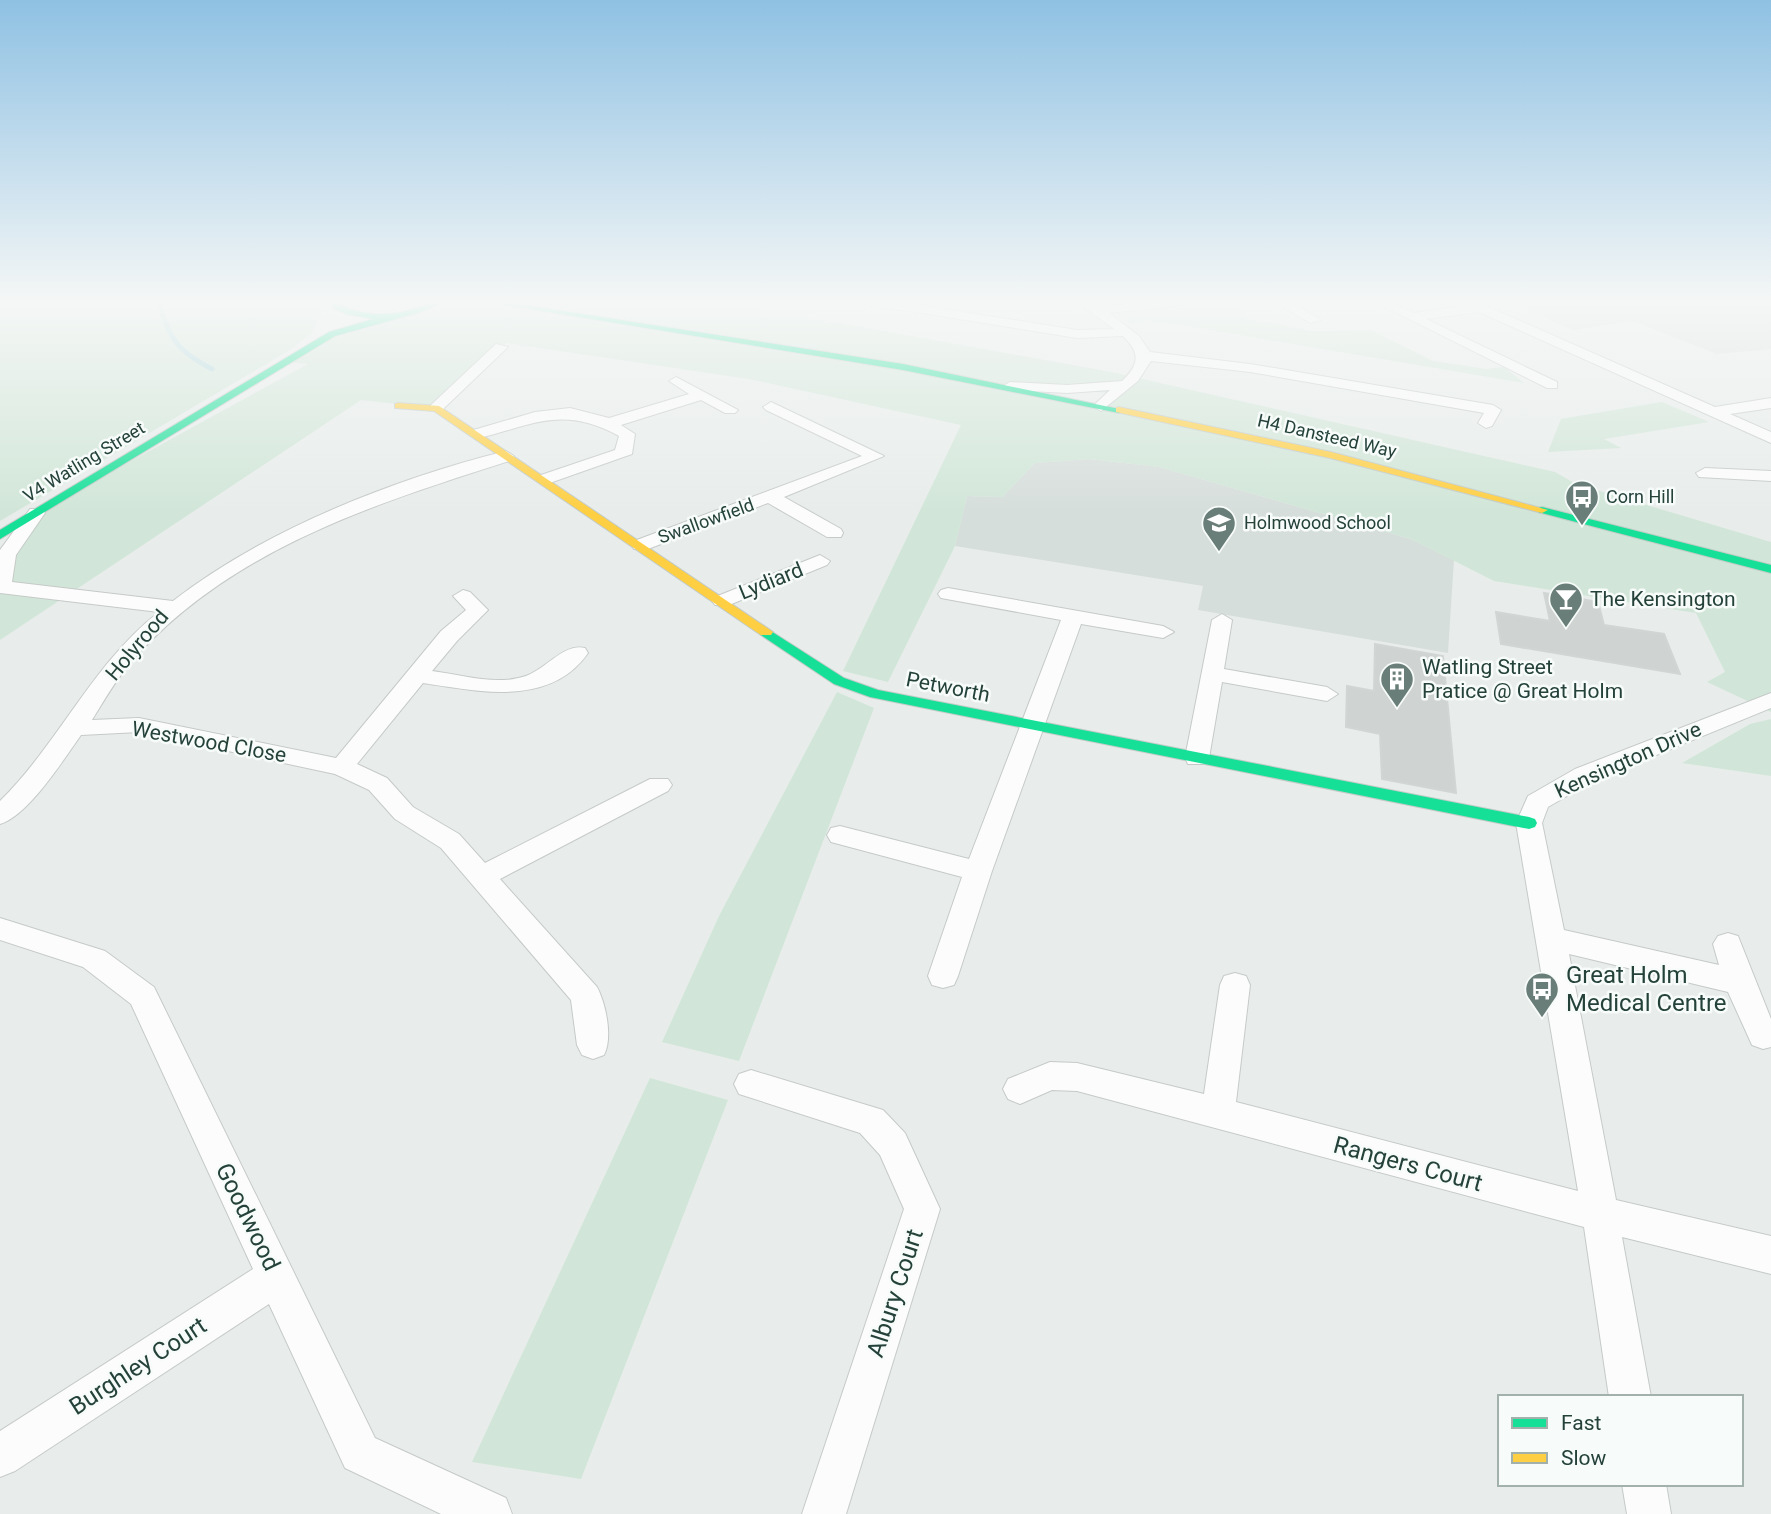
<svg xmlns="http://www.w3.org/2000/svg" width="1771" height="1514" viewBox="0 0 1771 1514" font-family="Roboto,sans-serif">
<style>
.built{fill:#d6dedb}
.green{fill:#d1e6d8;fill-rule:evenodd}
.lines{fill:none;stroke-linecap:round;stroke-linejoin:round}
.stream{stroke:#a9d4db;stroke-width:5}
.building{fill:#cfd4d2;stroke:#d1d6d4;stroke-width:2}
.street-casing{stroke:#c5cac8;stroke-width:2}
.fast-casing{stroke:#c3cbc8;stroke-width:2}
.slow-casing{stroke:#c3cbc8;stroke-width:2}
.street{fill:#fcfcfc;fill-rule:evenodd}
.fast{fill:#16e098;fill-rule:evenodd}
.slow{fill:#ffcf43;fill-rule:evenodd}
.labels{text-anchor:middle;stroke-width:5;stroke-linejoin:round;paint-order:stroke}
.far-street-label{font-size:18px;fill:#24423a;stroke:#f7fbf9}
.far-poi-label{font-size:18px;fill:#24423a;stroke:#f7fbf9;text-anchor:start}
.street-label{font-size:21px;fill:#24423a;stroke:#f7fbf9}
.poi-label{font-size:21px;fill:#24423a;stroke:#f7fbf9;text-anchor:start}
.near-poi-label{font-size:24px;fill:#24423a;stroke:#f7fbf9;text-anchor:start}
.near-street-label{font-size:24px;fill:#24423a;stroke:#f7fbf9}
</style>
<rect width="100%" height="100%" fill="#e8edeb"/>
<path class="built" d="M1505,300H1771V349L1717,354L1633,321L1573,330Z
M1089,459L1159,467L1411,539L1454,560L1448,653L1198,610L1203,586L955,546L967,496L1002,497L1035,463Z"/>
<path class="green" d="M0,300H307L316,305L321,314L313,332L290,350L0,521Z
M582,300H713L1111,372L1555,472L1576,484L1771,542V712L1707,682L1725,672L1696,613L1494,581L1411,539L1159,467L1089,459L1035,463L1002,497L967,496L955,546L888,682L843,671L961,425L749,379L506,343L486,363L476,358L480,361L436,408L361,400L0,640V587L6,555L36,513L308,364L283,362L332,334L423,309L496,305L550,311L570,301L619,309ZM1008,386L1113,393L1101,406Z
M1213,300H1230L1248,318L1311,331L1371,330L1433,361L1486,369L1504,367L1524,383L1181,325L1145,321L1129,323L1110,311Z
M1662,402L1709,422L1604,439L1621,448L1548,452L1561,419Z
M837,692L874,708L739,1061L662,1042L719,916Z
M1771,719V776L1682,763L1750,724Z
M650,1078L728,1100L581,1479L472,1462Z"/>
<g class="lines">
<path class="stream" d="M159,305C171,341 178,351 212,369"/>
</g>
<path class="building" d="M1544,593L1598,602L1604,625L1664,634L1680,674L1501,644L1496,612L1550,621Z
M1375,644L1443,656L1456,793L1382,779L1380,734L1346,727L1347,686L1374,691Z"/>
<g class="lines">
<g class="street-casing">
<path id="street" d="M860,300H888L1077,330L1114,329L1074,300H1088L1099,307L1159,300H1196L1190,304L1109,313L1139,336L1150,352L1250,364L1493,405L1501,410L1492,426L1486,428L1478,423L1484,413L1250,372L1151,361L1138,381L1101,411L1093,406L1110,390L1067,393L1010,390L1003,386L1010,382L1067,385L1122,381C1139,365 1141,353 1123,336L1077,338L866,304Z
M1272,300H1287L1321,320L1310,323Z
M1371,300H1386L1414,313L1466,306L1457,300H1473L1715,407L1771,398V408L1730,414L1771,432V443L1479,312L1426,319L1557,382V388H1547Z
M496,344L508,347L441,411H431V405Z
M676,377L738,410L735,413H725L701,400L621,425L635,434L632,454L544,485L535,480L538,476L615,450L619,436C562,405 533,425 476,439L468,434L470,431L535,412L570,408L609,418L689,394L669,381Z
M771,402L884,456L784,497L841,529L843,533L841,537H827L768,503L648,549H634L632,545L634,541L862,456L766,410L763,407Z
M506,451L514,456L512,460C374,504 224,551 127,667C114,683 103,702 92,720L139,718L336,758L441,631L466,610L453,596L463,590L470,592L488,610L457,641L432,671C463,675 496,686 526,676C546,669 564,643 585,648L588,653C550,708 477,691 423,683L357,764L387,778L413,807L459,834L485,863L650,779H668L672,785L668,791L500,879L597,987C606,1004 613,1038 604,1055L593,1059L582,1055L577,1045L571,1000L441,848L395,819L369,790L335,774L139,732L81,735C64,759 28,816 0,824V801C59,743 93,663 159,612L0,593V550L30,509H42L45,513L16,555L12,582L173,601C264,530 394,479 506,451Z
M1705,468L1771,471V481L1699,477L1696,473Z
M820,555L830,561L827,565L729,605H715L712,601L715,597Z
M948,588L1163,626L1174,632L1163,638L1081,624L992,871L958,976L954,985L943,988L932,985L928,976L962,877L831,842L827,835L831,828L840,826L969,859L1061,620L941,598L938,594L941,590Z
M1222,614L1232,620L1224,669L1327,687L1338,694L1327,701L1222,682L1209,758L1206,764H1188L1185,758L1212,620Z
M1771,693V708L1593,781L1548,807L1542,823L1564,930L1719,965L1713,944L1718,936L1728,933L1738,936L1771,1019V1047L1763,1049L1752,1045L1728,992L1569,954L1616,1200L1771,1236V1274L1622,1237L1651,1397H1609L1584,1227L1077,1091L1052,1090L1020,1104L1008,1099L1003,1089L1008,1079L1050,1062L1077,1063L1204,1094L1220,985L1224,976L1235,973L1246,976L1250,985L1236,1102L1578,1191L1516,823L1528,796L1575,769Z
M0,918L105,951L154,987L375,1438L506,1498L512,1514H441L345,1468L269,1304L15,1471L0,1477V1431L253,1269L131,1004L83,967L0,940Z
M751,1070L883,1110L905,1133L940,1209L846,1514H802L904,1209L880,1155L860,1133L739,1094L734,1084L739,1074Z
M1622,1484H1666L1671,1514H1627Z"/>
</g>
<g class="fast-casing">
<path id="fast" d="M333,300H341L340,305C365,316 391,317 416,308C427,305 436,300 448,300L421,312L335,336L0,539V530L329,332L373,319L346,314L333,308Z
M474,300H492L903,364L1124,410L1119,413L903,370Z
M1542,507L1771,565V573L1538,512V508Z
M766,628L844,678L878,690L1529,817L1535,819L1537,823L1535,827L1529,829L870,697L834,684L761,635L759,632L761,629Z"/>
</g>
<g class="slow-casing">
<path id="slow" d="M398,403L439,406L773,632L771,635H761L434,411L395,408V404Z
M1119,407L1331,452L1548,510L1542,513L1330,458L1116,412V408Z"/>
</g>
<use href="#street" class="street"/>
<use href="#fast" class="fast"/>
<use href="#slow" class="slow"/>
</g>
<linearGradient id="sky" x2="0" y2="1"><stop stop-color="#8fc1e3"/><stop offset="0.59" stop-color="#f5f7f6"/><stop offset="1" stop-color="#f5f7f6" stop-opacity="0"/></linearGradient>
<rect width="1771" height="512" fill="url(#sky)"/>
<defs>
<g id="bus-pin" transform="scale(1.75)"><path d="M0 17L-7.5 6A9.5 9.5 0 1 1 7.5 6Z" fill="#697e78" stroke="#f7fbf9"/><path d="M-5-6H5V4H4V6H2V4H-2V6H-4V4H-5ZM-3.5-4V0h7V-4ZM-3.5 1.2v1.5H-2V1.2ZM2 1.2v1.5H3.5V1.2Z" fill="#fff"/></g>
<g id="school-pin" transform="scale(1.75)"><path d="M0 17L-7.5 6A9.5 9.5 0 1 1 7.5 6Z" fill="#697e78" stroke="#f7fbf9"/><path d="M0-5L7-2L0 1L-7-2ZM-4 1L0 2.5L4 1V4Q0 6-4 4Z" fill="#fff"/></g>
<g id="bar-pin" transform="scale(1.75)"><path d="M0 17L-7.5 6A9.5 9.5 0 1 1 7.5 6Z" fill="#697e78" stroke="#f7fbf9"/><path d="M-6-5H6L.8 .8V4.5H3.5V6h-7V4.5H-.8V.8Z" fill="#fff"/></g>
<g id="building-pin" transform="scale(1.75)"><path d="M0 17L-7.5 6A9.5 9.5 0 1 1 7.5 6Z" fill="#697e78" stroke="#f7fbf9"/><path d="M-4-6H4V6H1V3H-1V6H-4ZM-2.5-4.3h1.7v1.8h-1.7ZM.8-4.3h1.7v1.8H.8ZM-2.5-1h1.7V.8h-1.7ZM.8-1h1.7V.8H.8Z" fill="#fff"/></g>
</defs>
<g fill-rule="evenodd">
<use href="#bus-pin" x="1582" y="497"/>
<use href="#school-pin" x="1219" y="523"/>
<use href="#bar-pin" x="1566" y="599"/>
<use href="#building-pin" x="1397" y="679"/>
<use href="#bus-pin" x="1542" y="989"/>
</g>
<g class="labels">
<g class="far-street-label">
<text transform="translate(1327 436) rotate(13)" y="6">H4 Dansteed Way</text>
<text transform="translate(84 462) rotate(-31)" y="6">V4 Watling Street</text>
<text transform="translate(706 521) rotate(-20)" y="6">Swallowfield</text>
</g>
<g class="far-poi-label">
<text x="1606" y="503">Corn Hill</text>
<text x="1244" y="529">Holmwood School</text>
</g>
<g class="street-label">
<text transform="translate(771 581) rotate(-22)" y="7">Lydiard</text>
<text transform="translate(137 645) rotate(-50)" y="7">Holyrood</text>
<text transform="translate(948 687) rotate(11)" y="7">Petworth</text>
<text transform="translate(209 742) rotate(10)" y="7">Westwood Close</text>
<text transform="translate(1628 760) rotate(-24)" y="7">Kensington Drive</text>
</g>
<g class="poi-label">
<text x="1590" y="606">The Kensington</text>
<text x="1422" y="674">Watling Street<tspan x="1422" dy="24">Pratice @ Great Holm</tspan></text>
</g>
<g class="near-poi-label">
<text x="1566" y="983">Great Holm<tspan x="1566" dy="28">Medical Centre</tspan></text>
</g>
<g class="near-street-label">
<text transform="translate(1408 1164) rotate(15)" y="8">Rangers Court</text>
<text transform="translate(248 1217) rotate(64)" y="8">Goodwood</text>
<text transform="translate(895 1293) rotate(-72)" y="8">Albury Court</text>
<text transform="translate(138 1366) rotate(-33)" y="8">Burghley Court</text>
</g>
</g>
<rect x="1498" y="1395" width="245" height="91" fill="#f7fbf9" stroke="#a3b1ad" stroke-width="2"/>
<rect x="1512" y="1418" width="35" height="10" fill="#16e098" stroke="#a3b1ad" stroke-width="2"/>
<text x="1561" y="1430" font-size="21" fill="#24423a">Fast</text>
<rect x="1512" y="1453" width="35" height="10" fill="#ffcf43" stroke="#a3b1ad" stroke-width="2"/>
<text x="1561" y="1465" font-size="21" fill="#24423a">Slow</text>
</svg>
